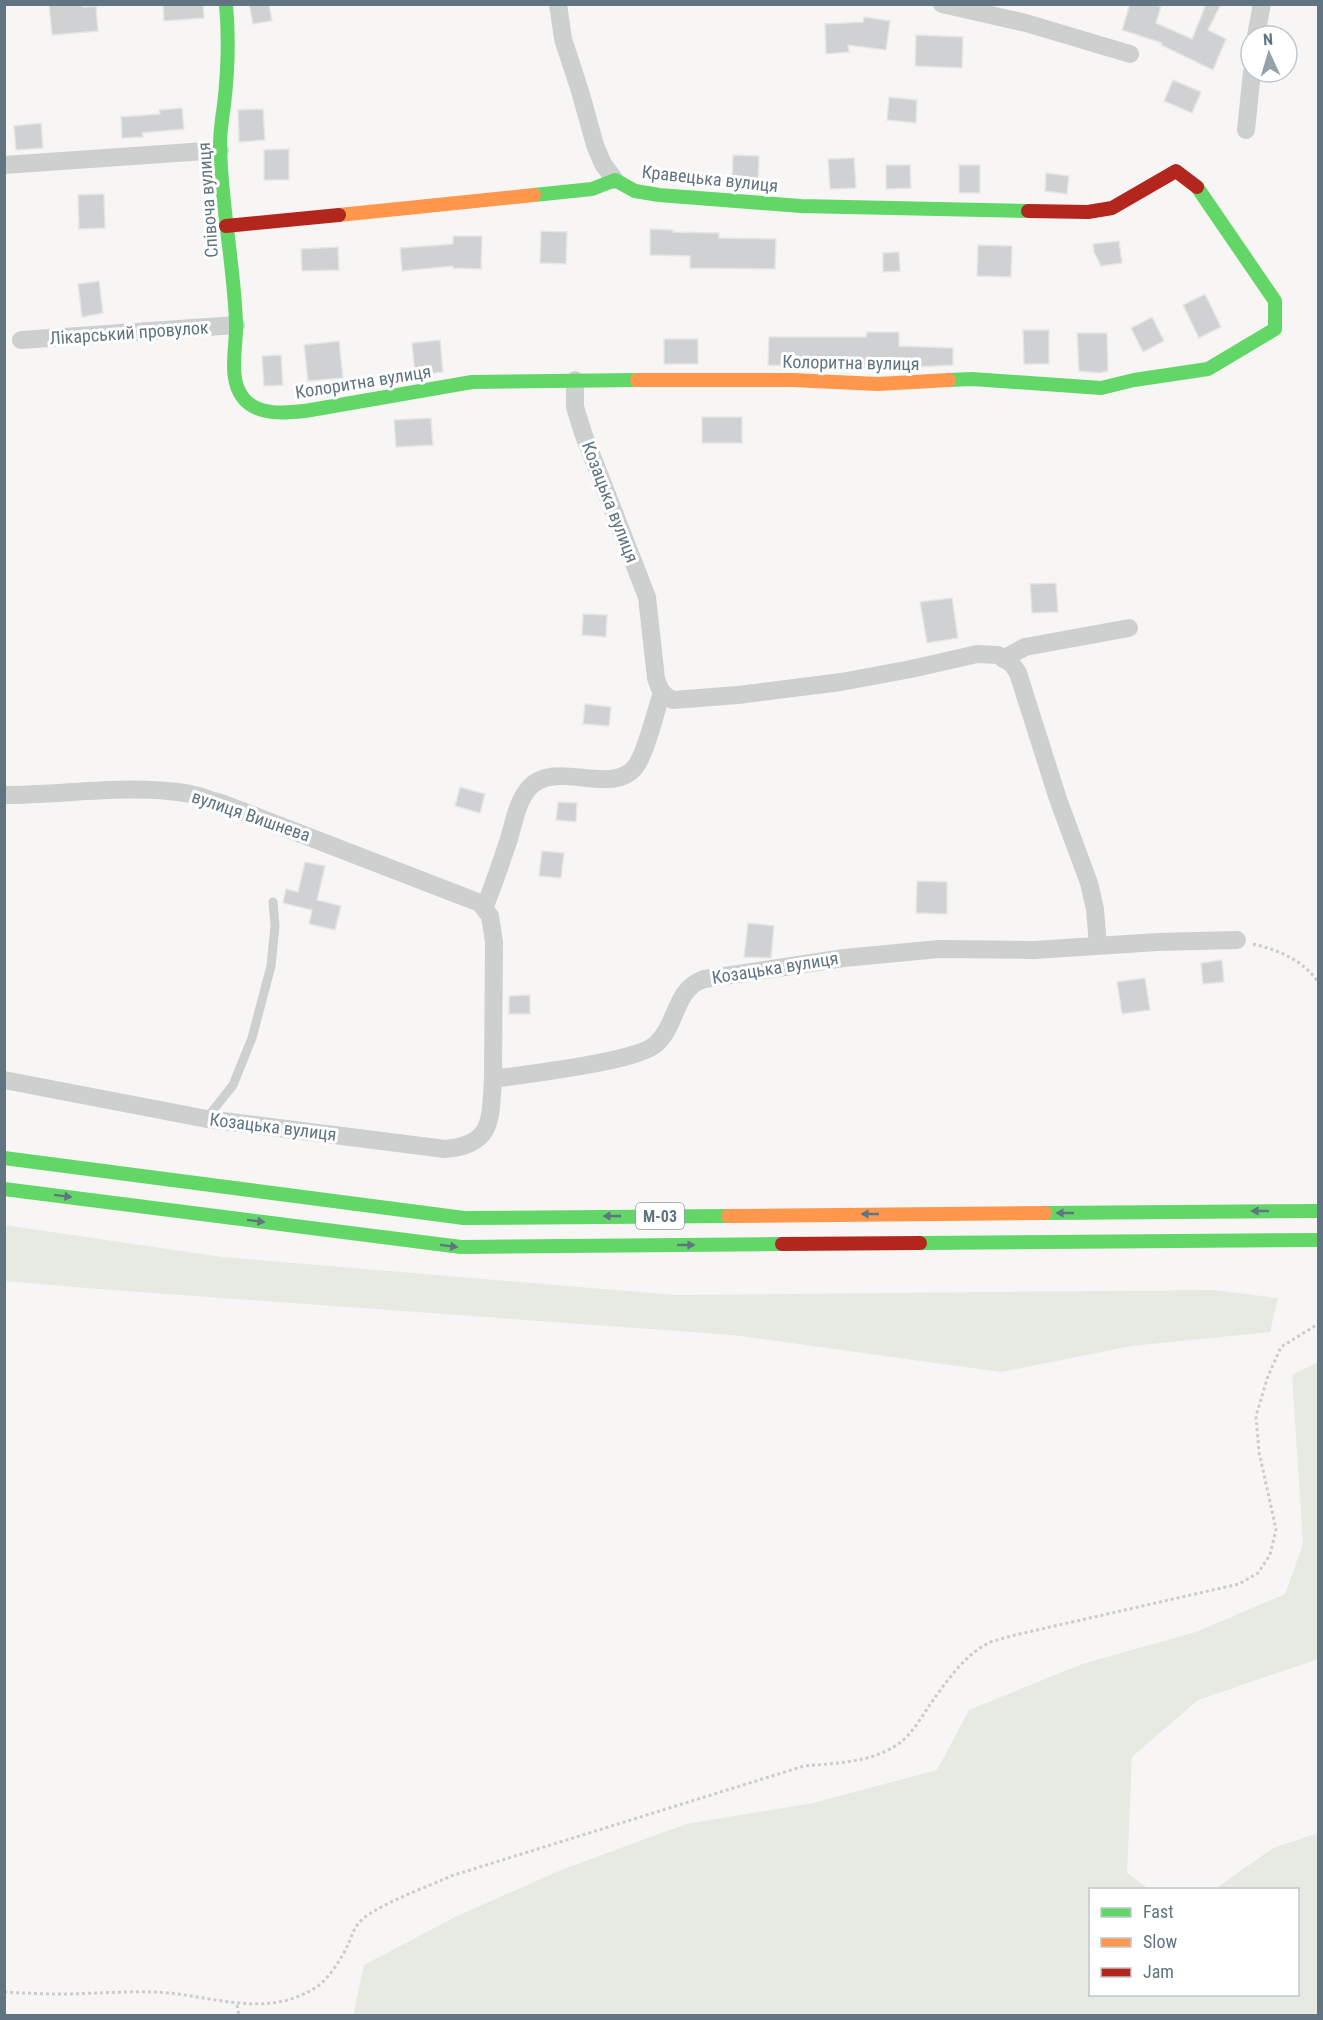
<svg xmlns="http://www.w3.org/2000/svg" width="1323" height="2020" viewBox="0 0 1323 2020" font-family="'Roboto Condensed',sans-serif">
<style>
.green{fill:#e6eae3}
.building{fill:#d0d1d2;stroke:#e6e6e5;stroke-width:1.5}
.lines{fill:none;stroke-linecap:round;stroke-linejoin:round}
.path{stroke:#cccccd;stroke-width:3;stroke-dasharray:3 3;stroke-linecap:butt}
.lane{stroke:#ced0d0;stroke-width:9}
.street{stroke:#ced0d0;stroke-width:18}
.fast{stroke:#63d668;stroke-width:14}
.slow{stroke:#ff974d;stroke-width:14}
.jam{stroke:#b3261e;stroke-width:14}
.oneway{fill:#607581}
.labels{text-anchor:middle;stroke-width:6;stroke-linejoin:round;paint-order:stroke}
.shield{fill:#fff;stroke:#909ea7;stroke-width:1.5}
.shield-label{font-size:16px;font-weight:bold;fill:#607581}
.street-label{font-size:18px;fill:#607581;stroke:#fff}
</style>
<rect width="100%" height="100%" fill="#f7f6f5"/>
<path class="green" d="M4,1225L222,1257L675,1295L1213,1290L1278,1298L1270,1332L1131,1346L1001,1372L733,1335L99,1289L5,1281Z
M1318,1362V1659L1198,1700L1132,1757L1127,1873L1149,1889L1090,1890V1994H1298V1890L1215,1889L1273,1848L1318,1833V2015H353L364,1965L455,1917L561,1870L686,1824L813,1803L937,1770L969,1710L1082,1664L1196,1632L1285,1594L1303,1544L1292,1375Z"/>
<path class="building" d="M49,4H83V7L96,6L98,31L52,35Z
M163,4H203L204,18L164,21Z
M249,4H269L272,21L253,24Z
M1130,4H1152L1161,7L1156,23L1192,39L1206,4H1221L1208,30L1226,39L1213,70L1161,45L1162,43L1122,30Z
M864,17L890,21L886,50L848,45L849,52L826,54L825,24L863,22Z
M916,35L963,37L962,68L915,66Z
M1173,80L1201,92L1192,113L1164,101Z
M889,97L917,100L916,123L887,120Z
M182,108L184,129L142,133L143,137L122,138L121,117L160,114L159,110Z
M263,109L265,140L239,142L238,110Z
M41,123L43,148L16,150L14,126Z
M289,149V180H264V150Z
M733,155L759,156L758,188L732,186Z
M854,158L856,188L830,189L828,159Z
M886,165H910L911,188L886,189Z
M959,165H980V193H959Z
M1046,173L1069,176L1067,194L1045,191Z
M104,194L105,228L79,229L78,195Z
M650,229L673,230V232L719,233V238L776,239L775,269L690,268V256L650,255Z
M541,231L567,232L566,264L540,263Z
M453,236H482L481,269L453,268V266L402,271L400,248L453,244Z
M1119,241L1122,263L1101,266L1094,252L1093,244Z
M978,245L1012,246L1011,277L977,276Z
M338,247L339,270L302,271L301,249Z
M899,252L900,271L883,272V253Z
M99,281L103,313L82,317L78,284Z
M1205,294L1221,327L1199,338L1183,305Z
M1152,317L1164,341L1143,352L1131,328Z
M1023,330H1049V364H1024Z
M867,332H899V346L953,348V365L878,369L768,365L769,337H866Z
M1077,333H1107L1108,371L1100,373L1079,371Z
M664,339H698V364H664Z
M440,340L443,372L415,375L412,343Z
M339,341L343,378L308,381L304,345Z
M281,355L283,385L264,386L262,356Z
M702,417H742V443H702Z
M431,418L433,445L396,447L394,420Z
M1056,583L1058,612L1032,613L1030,584Z
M952,598L958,638L927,643L920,602Z
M583,614L607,615L606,637L582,635Z
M585,704L611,707L609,726L583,724Z
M460,787L485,794L480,813L455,806Z
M558,802L577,803L576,822L556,820Z
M542,851L564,853L561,878L539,876Z
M305,862L325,866L317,900L341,906L335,930L309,924L312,910L283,903L286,889L298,892Z
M917,881L947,882V914L916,913Z
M748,923L774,926L771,958L744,957Z
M1222,960L1224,982L1203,984L1201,963Z
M1145,978L1150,1010L1122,1014L1117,982Z
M530,995V1014H509V996Z"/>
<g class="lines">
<path class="path" d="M1253,944C1278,950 1303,960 1318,982
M4,1992C23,1993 41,1994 59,1994C91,1994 123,1991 155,1992C209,1994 264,2020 315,1988C329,1979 341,1959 348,1945C351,1938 353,1930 358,1924C370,1907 430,1886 451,1876L804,1766C837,1763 873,1763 901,1742C912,1733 921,1718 929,1706C946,1682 966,1652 993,1641C1001,1639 1008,1637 1015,1635L1239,1584L1258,1573L1270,1555L1276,1529L1259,1452L1256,1416L1268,1376L1281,1347L1318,1324
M237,2005L239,2016"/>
<path class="lane" d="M207,1118L233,1085L252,1038L271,966L275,926L273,902"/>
<path class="street" d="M558,4L563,39L580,91L595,145L603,164L615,180
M942,4L1026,23L1130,54
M1256,36L1262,4
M1246,130L1252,72
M4,165L220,150
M21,340L236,325
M575,380V407L583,433L647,597L656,678C659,689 662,695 673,700L738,695L841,682L911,669L977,654L998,655L1012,664L1018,673L1058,799L1089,883L1095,909L1098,946
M1003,659L1025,647L1129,628
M4,795C65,795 126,784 185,793C197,795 210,800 221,803L480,903L490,916L494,942L493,1079
M484,908C494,885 501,862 509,839C514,822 517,802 529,788C555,758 612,798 636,766C647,750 655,712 662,693
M4,1080L207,1119L445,1149C494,1145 490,1119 493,1079C525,1074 637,1062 656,1044C678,1024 674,989 704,979L844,958L939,949L1034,950L1158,942L1237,940"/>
<path class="fast" d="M226,4C229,37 228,71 224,105C222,118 220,132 220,146C221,205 234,264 236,323C237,347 227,379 244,399C259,416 286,413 305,411L472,382L637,380
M534,195L592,189L615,180L635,191L659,195L801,206L1028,211
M949,380L972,379L1101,388L1134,380L1208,369L1275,329V301L1197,187
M4,1158L464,1218L728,1216
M4,1189L461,1247L782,1244
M1045,1213L1318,1211
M920,1243L1318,1240"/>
<path class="slow" d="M339,215L534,195
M637,380H792L878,384L949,380
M728,1216L1045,1213"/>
<path class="jam" d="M1028,211L1088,212L1112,208L1176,171L1197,187
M226,226L339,215
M782,1244L920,1243"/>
</g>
<defs><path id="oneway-solid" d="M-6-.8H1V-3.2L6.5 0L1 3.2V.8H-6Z" transform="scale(1.5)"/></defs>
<g class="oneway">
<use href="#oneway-solid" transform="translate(63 1196) rotate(7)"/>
<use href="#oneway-solid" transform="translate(1260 1211) rotate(180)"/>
<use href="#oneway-solid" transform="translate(1065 1213) rotate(180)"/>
<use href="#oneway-solid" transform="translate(870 1214) rotate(180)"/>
<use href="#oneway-solid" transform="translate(612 1216) rotate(180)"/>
<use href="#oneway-solid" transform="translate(256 1221) rotate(7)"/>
<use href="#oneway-solid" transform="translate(686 1245)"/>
<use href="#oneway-solid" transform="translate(449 1246) rotate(7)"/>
</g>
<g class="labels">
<rect class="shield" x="636" y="1203" width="48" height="26" rx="4.5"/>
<g class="shield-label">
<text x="660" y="1222">М-03</text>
</g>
<g class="street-label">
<text transform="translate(710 179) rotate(6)" y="6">Кравецька вулиця</text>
<text transform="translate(208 200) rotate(-94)" y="6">Співоча вулиця</text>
<text transform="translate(129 333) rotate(-4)" y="6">Лікарський провулок</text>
<text transform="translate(851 363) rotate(1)" y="6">Колоритна вулиця</text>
<text transform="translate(363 382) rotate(-9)" y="6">Колоритна вулиця</text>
<text transform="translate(610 502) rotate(69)" y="6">Козацька вулиця</text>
<text transform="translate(251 816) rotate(19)" y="6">вулиця Вишнева</text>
<text transform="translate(775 968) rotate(-9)" y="6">Козацька вулиця</text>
<text transform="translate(273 1127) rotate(7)" y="6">Козацька вулиця</text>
</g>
</g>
<rect width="1323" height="2020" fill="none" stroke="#607581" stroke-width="12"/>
<rect x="1089" y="1888" width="210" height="108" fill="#ffffff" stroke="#bfc8cd" stroke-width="1.5"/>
<rect x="1101" y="1908" width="30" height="9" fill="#63d668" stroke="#bfc8cd" stroke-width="1.5"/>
<text x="1143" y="1918" font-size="18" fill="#607581">Fast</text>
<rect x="1101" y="1938" width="30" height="9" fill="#ff974d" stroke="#bfc8cd" stroke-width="1.5"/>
<text x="1143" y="1948" font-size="18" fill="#607581">Slow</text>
<rect x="1101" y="1968" width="30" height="9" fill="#b3261e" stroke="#bfc8cd" stroke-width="1.5"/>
<text x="1143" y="1978" font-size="18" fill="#607581">Jam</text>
<g transform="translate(1269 54) rotate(356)"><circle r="28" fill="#ffffff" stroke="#bfc8cd" stroke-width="1.5"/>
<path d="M0-4.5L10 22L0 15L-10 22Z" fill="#95a2aa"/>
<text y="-9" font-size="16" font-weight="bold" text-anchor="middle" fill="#607581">N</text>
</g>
</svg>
